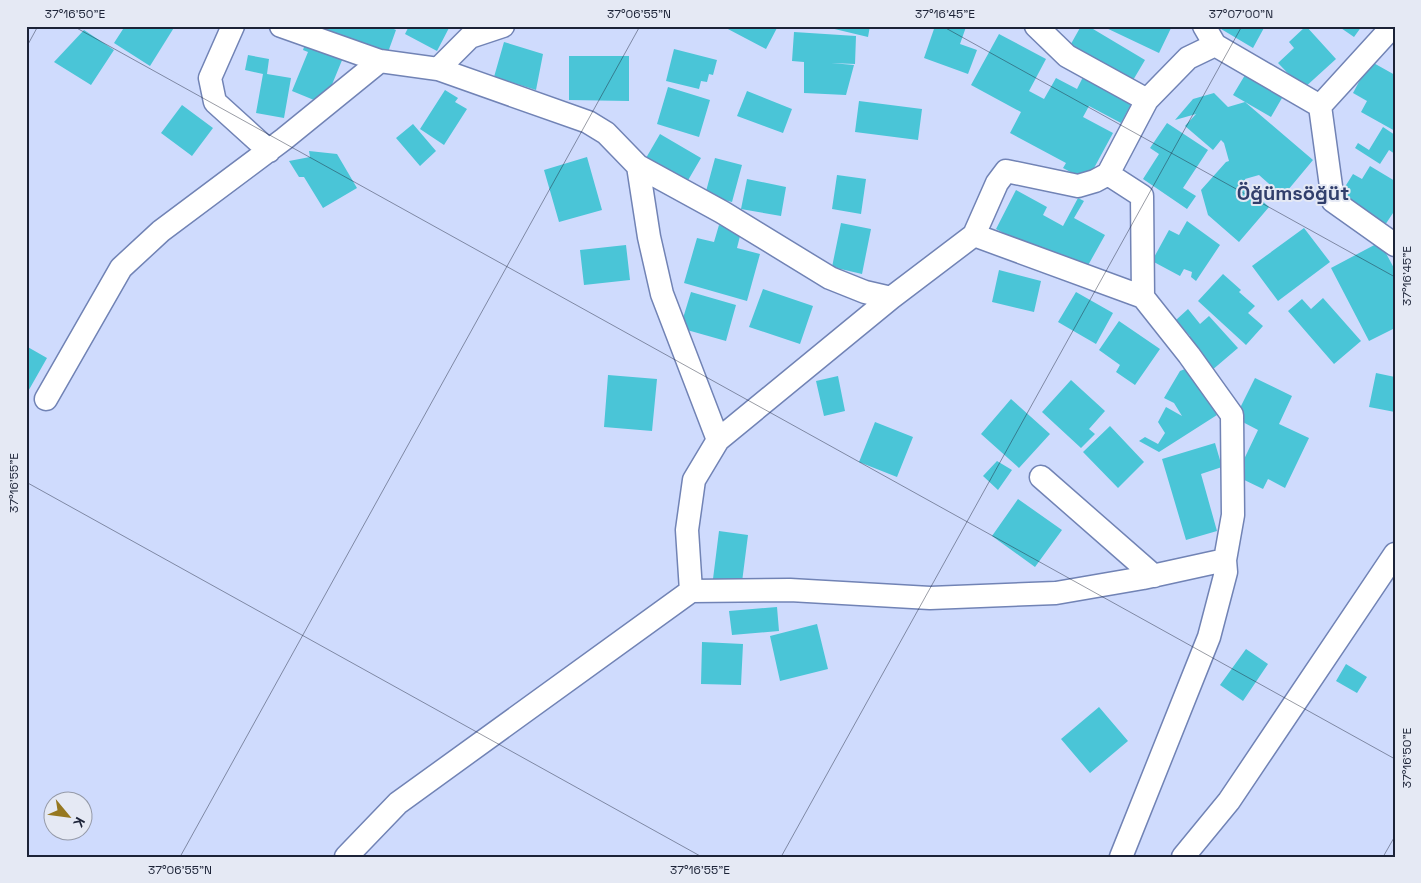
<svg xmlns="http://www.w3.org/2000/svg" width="1421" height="883" viewBox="0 0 1421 883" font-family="'Space Grotesk',sans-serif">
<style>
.building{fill:#4ac5d7}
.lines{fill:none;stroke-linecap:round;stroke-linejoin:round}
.street-casing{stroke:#7183b5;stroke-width:25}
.street{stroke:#fff;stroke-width:22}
.ticks{fill:none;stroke:#1c2337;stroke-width:1;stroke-opacity:0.45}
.labels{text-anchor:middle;stroke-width:4;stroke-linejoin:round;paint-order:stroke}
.district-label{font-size:20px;font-weight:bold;fill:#313f6c;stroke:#e5e9f4}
.neatline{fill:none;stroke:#1c2337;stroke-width:2}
.ticks-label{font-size:12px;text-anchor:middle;fill:#1c2337}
</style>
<rect width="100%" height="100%" fill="#cfdbfd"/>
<path class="building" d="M125,26H175L150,66L114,43Z
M327,26H387L396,30L387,55L325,33Z
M409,26H450L437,51L405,34Z
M727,26H778L766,49L726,28Z
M822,26H870L868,37Z
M935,26L966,27L960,44L977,50L968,74L924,58Z
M1081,26H1088L1145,60L1129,87L1067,51Z
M1102,26H1172L1159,53Z
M1216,26H1265L1253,48Z
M1306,26L1336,59L1303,89L1278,63L1294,48L1289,42Z
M1338,26H1362L1354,37Z
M84,30L114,50L91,85L54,62Z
M794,32L856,36L855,64L831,63L854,65L846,95L804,93V62L792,61Z
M999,34L1046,59L1029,91L1044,99L1056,78L1077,89L1086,71L1135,97L1121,123L1089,106L1083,117L1113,133L1087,181L1063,168L1066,163L1010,133L1021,112L971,85Z
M307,38L345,53L331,87L314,100L292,91L308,52L303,50Z
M504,42L543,54L536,90L494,77Z
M674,49L717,60L713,75L709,74L707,82L701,81L699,89L666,81Z
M248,55L269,59L267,74L291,78L284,118L256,113L263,74L245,70Z
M569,56H629V101L569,100Z
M1370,61L1395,75V131L1361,112L1367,101L1353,93Z
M1245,75L1282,98L1271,117L1233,95Z
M668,87L710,100L699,137L657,124Z
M445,90L458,98L455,102L467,109L444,145L420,129Z
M747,91L792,109L783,133L737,116Z
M1214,93L1228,107L1245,102L1313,160L1283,196L1259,175L1245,179L1248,188L1269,207L1239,242L1208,215L1201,190L1226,162L1229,161L1224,143L1221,140L1213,150L1185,126L1196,114L1175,120L1193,99Z
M859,101L922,109L918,140L855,132Z
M182,105L213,128L192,156L161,133Z
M1167,123L1208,150L1183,188L1196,196L1187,209L1143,179L1159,154L1150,148Z
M413,124L436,151L420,166L396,138Z
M1383,127L1395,135V154L1389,150L1380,164L1355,148L1358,143L1369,150Z
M660,134L701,158L687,182L646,158Z
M309,151L337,154L357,188L323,208L304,177H299L289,161L310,157Z
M587,157L602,210L559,222L544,170Z
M715,158L742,165L732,202L705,195Z
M1370,166L1395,181V210L1385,225L1338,198L1353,174L1362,179Z
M837,175L866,179L861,214L832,209Z
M747,179L786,187L781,216L741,209Z
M1016,190L1047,207L1043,215L1063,226L1078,198L1084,201L1074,218L1105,235L1086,269L1052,259L996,229Z
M1187,221L1220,245L1196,281L1191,277L1192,272L1184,269L1180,276L1152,261L1169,230L1179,235Z
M841,223L871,229L862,274L832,267Z
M719,225L741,232L737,248L760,254L747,301L684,283L697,238L714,242Z
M1304,228L1330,262L1278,301L1252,266Z
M1380,242L1395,270V328L1369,341L1331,268Z
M626,245L630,280L584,285L580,250Z
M999,270L1041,281L1034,312L992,302Z
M1223,274L1241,290L1239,292L1255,306L1248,313L1263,326L1246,345L1198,301Z
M763,289L813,306L800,344L749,327Z
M691,292L736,305L726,341L680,328Z
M1076,292L1113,313L1096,344L1058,322Z
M1323,298L1361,341L1334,364L1288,311L1302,299L1311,309Z
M1188,309L1200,324L1209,316L1238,348L1211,371L1185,341L1190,336L1176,320Z
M1119,321L1160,349L1135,385L1116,372L1120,365L1099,350Z
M26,346L47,358L26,395Z
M1190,367L1195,379L1217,415L1159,452L1139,441L1145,437L1158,444L1165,433L1158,422L1166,407L1182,416L1174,403L1164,398L1180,371Z
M1376,373L1395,377V412L1369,407Z
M608,375L657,379L652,431L604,427Z
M838,376L845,411L824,416L816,381Z
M1255,378L1292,396L1279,424L1309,438L1285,488L1268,479L1263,489L1236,476L1258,430L1235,418Z
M1071,380L1105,411L1089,429L1095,434L1081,448L1042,412Z
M1011,399L1050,434L1019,468L981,434Z
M875,422L913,437L897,477L859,462Z
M1110,426L1144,462L1118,488L1083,452Z
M1215,443L1222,467L1201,474L1217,531L1186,540L1162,459Z
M997,461L1012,470L998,490L983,476Z
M1018,499L1062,530L1035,567L992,536Z
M719,531L748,535L742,582L713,579Z
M777,607L779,631L732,635L729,611Z
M817,624L828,669L780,681L770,636Z
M702,642L743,644L741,685L701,684Z
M1246,649L1268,664L1243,701L1220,685Z
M1346,664L1367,677L1357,693L1336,681Z
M1099,707L1128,741L1090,773L1061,739Z"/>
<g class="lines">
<g class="street-casing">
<path id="street" d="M233,26L210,78L215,102L269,151
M281,26L380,61L438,69L588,122L606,133L638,166L722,212L830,278L865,292L891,298
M1036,26L1067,56L1147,100
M1204,26L1215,45L1320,106L1333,201L1395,245
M438,69L470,37L503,26
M1320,106L1393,26
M638,166L649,237L662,294L718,440
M1108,174L1142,196L1143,297
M974,235L1143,297L1189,355L1232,415L1233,515L1225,560L1226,572L1209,637L1121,857
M46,399L121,268L161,231L284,139L380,61
M1041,477L1154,576
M691,591L687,530L694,480L718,440L891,298L974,235L997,183L1006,171L1078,186L1095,181L1108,174L1147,100L1188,58L1215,45
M346,857L398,803L691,591L790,590L930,598L1056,593L1143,578L1225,560
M1183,857L1229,801L1395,554"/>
</g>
<use href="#street" class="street"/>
</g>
<path class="ticks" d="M73,26L1395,759M942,26L1395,277M26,48L38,26M26,482L702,857M180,857L640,26M781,857L1242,26M1383,857L1395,836"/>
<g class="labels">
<g class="district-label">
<text x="1293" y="200">Öğümsöğüt</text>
</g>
</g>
<rect width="1421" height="883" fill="none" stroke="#e5e9f4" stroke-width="55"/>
<g transform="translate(68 816) rotate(119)"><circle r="24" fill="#e5e9f4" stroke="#959aa8"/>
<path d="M0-4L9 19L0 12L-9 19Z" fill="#967820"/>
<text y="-8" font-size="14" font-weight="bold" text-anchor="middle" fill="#1c2337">K</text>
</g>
<rect x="28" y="28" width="1366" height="828" class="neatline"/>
<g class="ticks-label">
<text x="75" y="18">37°16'50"E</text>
<text x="639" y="18">37°06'55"N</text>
<text x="945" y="18">37°16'45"E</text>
<text x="1241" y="18">37°07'00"N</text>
<text transform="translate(1407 276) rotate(-90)" y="4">37°16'45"E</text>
<text transform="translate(14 483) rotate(-90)" y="4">37°16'55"E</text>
<text transform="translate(1407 758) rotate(-90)" y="4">37°16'50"E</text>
<text x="180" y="874">37°06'55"N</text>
<text x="700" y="874">37°16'55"E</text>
</g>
</svg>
